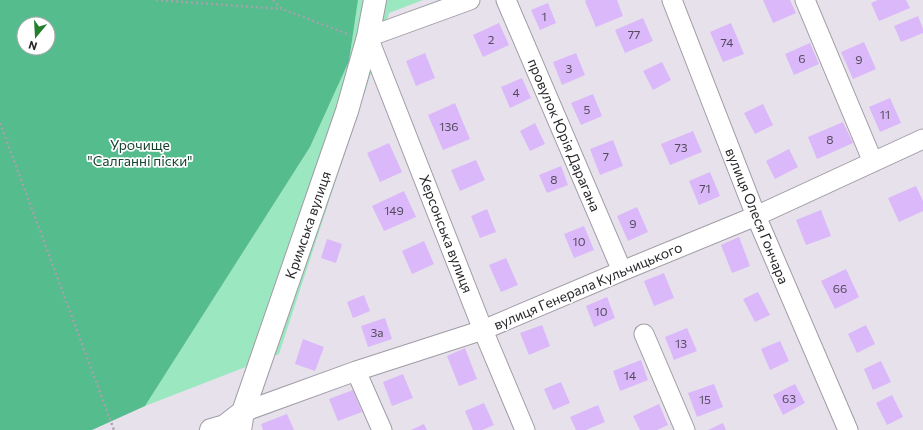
<svg xmlns="http://www.w3.org/2000/svg" width="923" height="430" viewBox="0 0 923 430" font-family="Commissioner,sans-serif">
<style>
.green{fill:#9be7c0}
.forest{fill:#54bc8d;fill-rule:evenodd}
.building{fill:#dab8f9}
.lines{fill:none;stroke-linecap:round;stroke-linejoin:round}
.street-casing{stroke:#a09ca5;stroke-width:21}
.secondary-casing{stroke:#a09ca5;stroke-width:24}
.path{stroke:#a6a1aa;stroke-width:2.5;stroke-dasharray:2 3;stroke-linecap:butt}
.street{stroke:#fff;stroke-width:19}
.secondary{stroke:#fff;stroke-width:22}
.labels{text-anchor:middle;stroke-width:3.5;stroke-linejoin:round;paint-order:stroke}
.number-label{font-size:12px;fill:#554b5e}
.street-label{font-size:14px;fill:#29272b;stroke:#fff}
.park-label{font-size:14px;fill:#184430;stroke:#fff}
</style>
<rect width="100%" height="100%" fill="#e7e1ec"/>
<path class="green" d="M358,0H423L389,13L374,64L279,354L145,406L310,147L349,61Z"/>
<path class="forest" d="M0,0H358L349,61L310,147L145,406L92,430H0ZM24,24H48V48H24Z"/>
<path class="building" d="M587,0H617L623,16L596,27L585,1Z
M763,0H790L796,13L773,23Z
M878,0H906L910,8L879,21L871,3Z
M548,3L556,23L540,30L531,10Z
M918,16L923,29V33L901,42L894,26Z
M643,18L653,41L625,53L615,30Z
M499,23L509,45L483,57L473,35Z
M731,23L744,54L723,62L710,32Z
M864,42L876,69L853,79L841,52Z
M810,43L819,64L794,75L785,54Z
M425,53L435,78L416,86L406,61Z
M576,53L585,75L562,85L553,62Z
M662,62L671,80L653,90L643,71Z
M522,78L531,98L510,108L501,87Z
M593,94L602,116L581,125L571,103Z
M890,98L901,123L880,132L869,107Z
M455,103L470,139L443,150L428,115Z
M763,104L773,125L755,134L744,113Z
M843,122L853,143L817,159L808,137Z
M535,123L545,144L530,151L520,131Z
M693,131L702,152L670,165L661,144Z
M613,140L623,166L600,175L590,149Z
M389,143L402,172L380,182L367,153Z
M789,149L798,167L775,179L766,161Z
M476,160L485,180L460,191L451,170Z
M561,166L568,185L547,193L539,175Z
M710,172L720,196L699,205L689,181Z
M916,186L923,201V211L899,222L888,198Z
M404,191L416,217L384,231L372,206Z
M637,207L648,232L628,241L617,216Z
M487,209L496,232L480,238L471,216Z
M821,210L831,236L806,245L796,220Z
M584,226L594,250L574,258L564,234Z
M739,237L750,266L732,273L721,245Z
M327,239L342,244L336,263L321,258Z
M424,241L434,264L412,274L402,251Z
M506,258L518,285L501,292L489,265Z
M846,269L859,297L835,309L821,281Z
M664,273L674,298L654,306L644,281Z
M758,292L770,315L755,322L743,299Z
M364,295L370,311L353,318L347,302Z
M607,297L615,318L594,327L586,306Z
M385,318L392,339L368,347L361,326Z
M542,325L550,346L529,355L520,333Z
M866,325L875,344L857,353L848,334Z
M687,328L697,351L674,360L665,337Z
M303,339L324,347L315,371L295,364Z
M780,341L789,361L770,370L761,349Z
M465,348L477,379L459,386L447,356Z
M641,360L648,380L620,391L613,371Z
M881,361L891,382L873,390L864,369Z
M403,374L413,398L392,406L383,382Z
M561,382L570,403L553,410L544,389Z
M714,384L723,407L697,417L688,393Z
M795,384L805,403L783,415L773,395Z
M353,390L362,412L338,421L329,399Z
M892,395L903,417L887,425L876,403Z
M484,403L494,425L482,430H473L465,411Z
M659,404L668,425L657,430H640L633,416Z
M598,405L605,422L586,430H576L570,417Z
M287,414L294,430H263L261,424Z
M723,423L726,430H708Z
M424,424L427,430H411Z"/>
<g class="lines">
<g class="street-casing">
<path id="street" d="M470,0L368,37L483,330L525,430
M506,0L622,271
M672,0L756,216L848,430
M805,0L873,162
M644,334L685,430
M356,371L382,430
M243,412L356,371L483,330L622,271L756,216L923,139"/>
</g>
<g class="secondary-casing">
<path id="secondary" d="M211,430L225,426L243,412
M240,430L243,412L347,111L368,37L375,0"/>
</g>
<path class="path" d="M156,0L282,9
M273,0L282,9L350,35
M0,123L114,430"/>
<use href="#street" class="street"/>
<use href="#secondary" class="secondary"/>
</g>
<g class="labels">
<g class="number-label">
<text x="544" y="21">1</text>
<text x="634" y="39">77</text>
<text x="491" y="44">2</text>
<text x="727" y="47">74</text>
<text x="802" y="63">6</text>
<text x="859" y="64">9</text>
<text x="569" y="73">3</text>
<text x="516" y="97">4</text>
<text x="587" y="114">5</text>
<text x="885" y="119">11</text>
<text x="449" y="131">136</text>
<text x="830" y="144">8</text>
<text x="681" y="152">73</text>
<text x="606" y="161">7</text>
<text x="554" y="184">8</text>
<text x="705" y="193">71</text>
<text x="394" y="215">149</text>
<text x="633" y="228">9</text>
<text x="579" y="246">10</text>
<text x="840" y="293">66</text>
<text x="601" y="316">10</text>
<text x="377" y="337">3а</text>
<text x="681" y="348">13</text>
<text x="630" y="380">14</text>
<text x="789" y="403">63</text>
<text x="705" y="404">15</text>
</g>
<g class="street-label">
<text transform="translate(564 135) rotate(67)" y="5">провулок Юрія Дарагана</text>
<text transform="translate(757 216) rotate(68)" y="5">вулиця Олеся Гончара</text>
<text transform="translate(308 225) rotate(-71)" y="5">Кримська вулиця</text>
<text transform="translate(446 234) rotate(69)" y="5">Херсонська вулиця</text>
<text transform="translate(588 286) rotate(-23)" y="5">вулиця Генерала Кульчицького</text>
</g>
<g class="park-label">
<text x="140" y="150">Урочище<tspan x="140" dy="16">"Салганні піски"</tspan></text>
</g>
</g>
<g transform="translate(36 36) rotate(198)"><circle r="19" fill="#ffffff" stroke="#a9a9aa"/>
<path d="M0-3L7 15L0 10L-7 15Z" fill="#247e2e"/>
<text y="-6" font-size="11" font-weight="bold" text-anchor="middle" fill="#29272b">N</text>
</g>
</svg>
